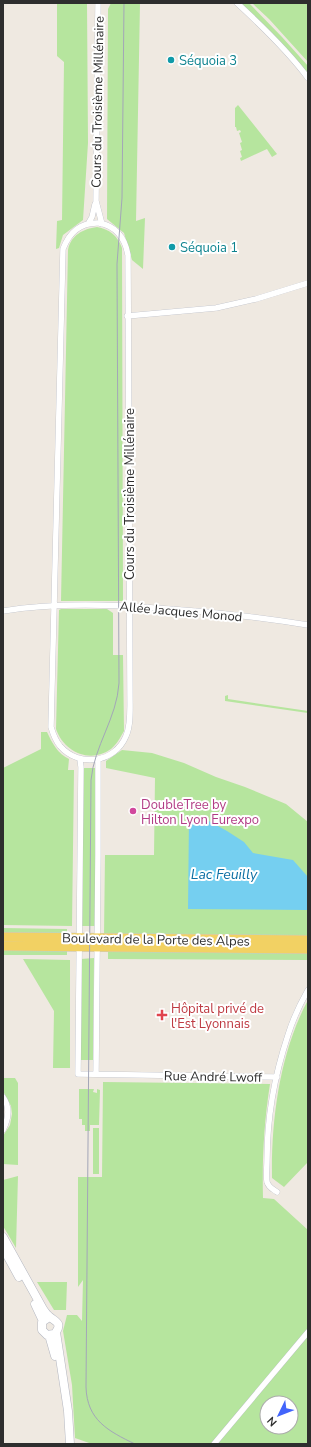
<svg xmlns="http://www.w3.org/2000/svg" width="311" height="1447" viewBox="0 0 311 1447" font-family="'Nunito Sans',sans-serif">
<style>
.green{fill:#b6e59e;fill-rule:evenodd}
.water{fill:#75cff0}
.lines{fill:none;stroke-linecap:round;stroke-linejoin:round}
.minor-casing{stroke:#b4b7c1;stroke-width:6}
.secondary-casing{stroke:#b4b7c1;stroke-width:9}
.primary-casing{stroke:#c9c9c9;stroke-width:10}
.minor{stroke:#fff;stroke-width:5.5}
.secondary{stroke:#fff;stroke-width:8}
.primary{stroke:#f2d163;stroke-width:9}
.tram{stroke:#a3a6b8;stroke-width:1}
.culture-dot{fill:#0f9aa8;stroke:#fff;stroke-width:1.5}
.hotel-dot{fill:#d1479c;stroke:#fff;stroke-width:1.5}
.health-dot{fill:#e0444e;stroke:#fff;stroke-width:1.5}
.labels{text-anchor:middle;stroke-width:4;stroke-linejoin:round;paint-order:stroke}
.culture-label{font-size:13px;fill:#0d838f;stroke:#fff;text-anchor:start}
.street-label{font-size:13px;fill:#2e2e2e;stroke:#fff}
.hotel-label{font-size:13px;fill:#b23c85;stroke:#fff;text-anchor:start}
.health-label{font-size:13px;fill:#be3a42;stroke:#fff;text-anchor:start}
.water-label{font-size:14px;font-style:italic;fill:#0d6fa3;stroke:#fff}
</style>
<rect width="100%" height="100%" fill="#efe9e1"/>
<path class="green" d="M57,3H87L88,143L83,220L63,235L59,248L56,249L57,221L62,220L64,62L57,56Z
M111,3H140L136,221L145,218L143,269L132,260L124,233L107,219L108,9Z
M241,3H249L282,37L308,66V74Z
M252,3H308V62L269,19Z
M238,105L277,154L272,157L267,149L241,161L240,158L242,157L240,151L242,150L240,143L242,142L239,133L241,132L240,130L237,131L236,127H235V108Z
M97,227C109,229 118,236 122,248L123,601H61L68,250C71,235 83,229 97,227Z
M61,609H107L113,613V655H123L124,731C120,738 117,744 111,749C90,764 64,752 56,729L59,610Z
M228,695V699L308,711V713L225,701V696Z
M41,732H47C52,743 58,754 69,759L68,770H74L72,926L3,925V768L41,749Z
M122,750L152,753L184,763L216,777L245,787L286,804L308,822V938L104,936L105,855H154L155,778L106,768V761Z
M83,768H96L95,926H81Z
M3,928L67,929V935L3,934Z
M24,949H67V955H3V951H22Z
M108,950L308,952V960L108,959Z
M94,958L93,1060H80L81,959Z
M23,959L70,960V1068H53L54,1011Z
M308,1000V1162L284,1187L272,1178C271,1119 280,1052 308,1000Z
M3,1078H15L18,1083V1165L3,1164V1136L10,1125L12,1114L11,1106L3,1091Z
M103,1082L270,1084C264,1122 262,1159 263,1198L274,1199L308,1230V1444H92L75,1438L72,1385L63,1331L67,1315H77L82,1321L83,1280L78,1287V1177H102ZM267,1403H291V1427H267Z
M79,1089H94L93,1092L97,1093V1089L100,1090L99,1125H90V1131H85V1125H82V1119H79Z
M93,1128H99V1174H93Z
M18,1176L16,1248L3,1226V1180Z
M37,1282H67L66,1310H54Z"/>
<path class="water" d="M189,817L207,820L227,831L244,842L253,853L293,860L308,877V910L188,909Z"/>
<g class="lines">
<g class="minor-casing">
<path id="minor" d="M98,3L96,201L102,224
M237,3C262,26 288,51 308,78
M99,223C116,226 125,238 128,255L130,697C130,709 131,725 126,736C115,763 79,768 60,746C56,741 53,734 51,727L63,249C69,233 80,222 99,223Z
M88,224L92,217L95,204
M127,316L216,308L256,299L308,283
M3,611C53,603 104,604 154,608C206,611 257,617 308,625
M80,759L81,767L78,1074L277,1077
M96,1074L98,854V760
M3,1097C11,1108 8,1120 3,1130
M277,1192C273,1189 269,1188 267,1182C266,1175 267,1167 267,1160C267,1118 275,1074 288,1035C293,1019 300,1004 308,990
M214,1444L308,1332"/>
</g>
<g class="secondary-casing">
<path id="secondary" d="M3,1237L43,1309C45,1312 47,1315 50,1317C56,1322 62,1323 56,1332L68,1411L70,1444
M3,1248L19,1277
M35,1304L43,1321
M48,1318L42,1322V1330L47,1335L54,1334
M49,1335L55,1356"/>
</g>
<g class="primary-casing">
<path id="primary" d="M3,937L308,940
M3,946L308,949"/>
</g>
<use href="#minor" class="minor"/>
<use href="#secondary" class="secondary"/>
<use href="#primary" class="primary"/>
<path class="tram" d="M124,3L122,198L117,264L119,683C117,718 94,746 91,780L86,1387C87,1420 108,1431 135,1444"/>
</g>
<g class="culture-dot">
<circle cx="171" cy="60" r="4"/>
<circle cx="172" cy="247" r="4"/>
</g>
<circle class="hotel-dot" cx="133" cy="811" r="4"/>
<path class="health-dot" d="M160 1009h4v4h4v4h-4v4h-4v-4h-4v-4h4z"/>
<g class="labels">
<g class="culture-label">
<text x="179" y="65">Séquoia 3</text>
<text x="180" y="252">Séquoia 1</text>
</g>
<g class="street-label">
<text transform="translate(97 102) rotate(-89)" y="5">Cours du Troisième Millénaire</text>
<text transform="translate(129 494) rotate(-90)" y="5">Cours du Troisième Millénaire</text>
<text transform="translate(181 611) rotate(5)" y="5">Allée Jacques Monod</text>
<text transform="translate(156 939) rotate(1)" y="5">Boulevard de la Porte des Alpes</text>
<text transform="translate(213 1076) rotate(1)" y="5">Rue André Lwoff</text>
</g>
<g class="hotel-label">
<text x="141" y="809">DoubleTree by<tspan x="141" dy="15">Hilton Lyon Eurexpo</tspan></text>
</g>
<g class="health-label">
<text x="171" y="1013">Hôpital privé de<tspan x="171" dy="15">l'Est Lyonnais</tspan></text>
</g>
<g class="water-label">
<text x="224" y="879">Lac Feuilly</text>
</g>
</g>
<rect width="311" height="1447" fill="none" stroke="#2e2e2e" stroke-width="8"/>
<g transform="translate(279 1415) rotate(227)"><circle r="19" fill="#ffffff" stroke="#ababab"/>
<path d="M0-3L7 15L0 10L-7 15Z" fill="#4264fb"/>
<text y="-6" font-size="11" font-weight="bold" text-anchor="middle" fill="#2e2e2e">N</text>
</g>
</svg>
